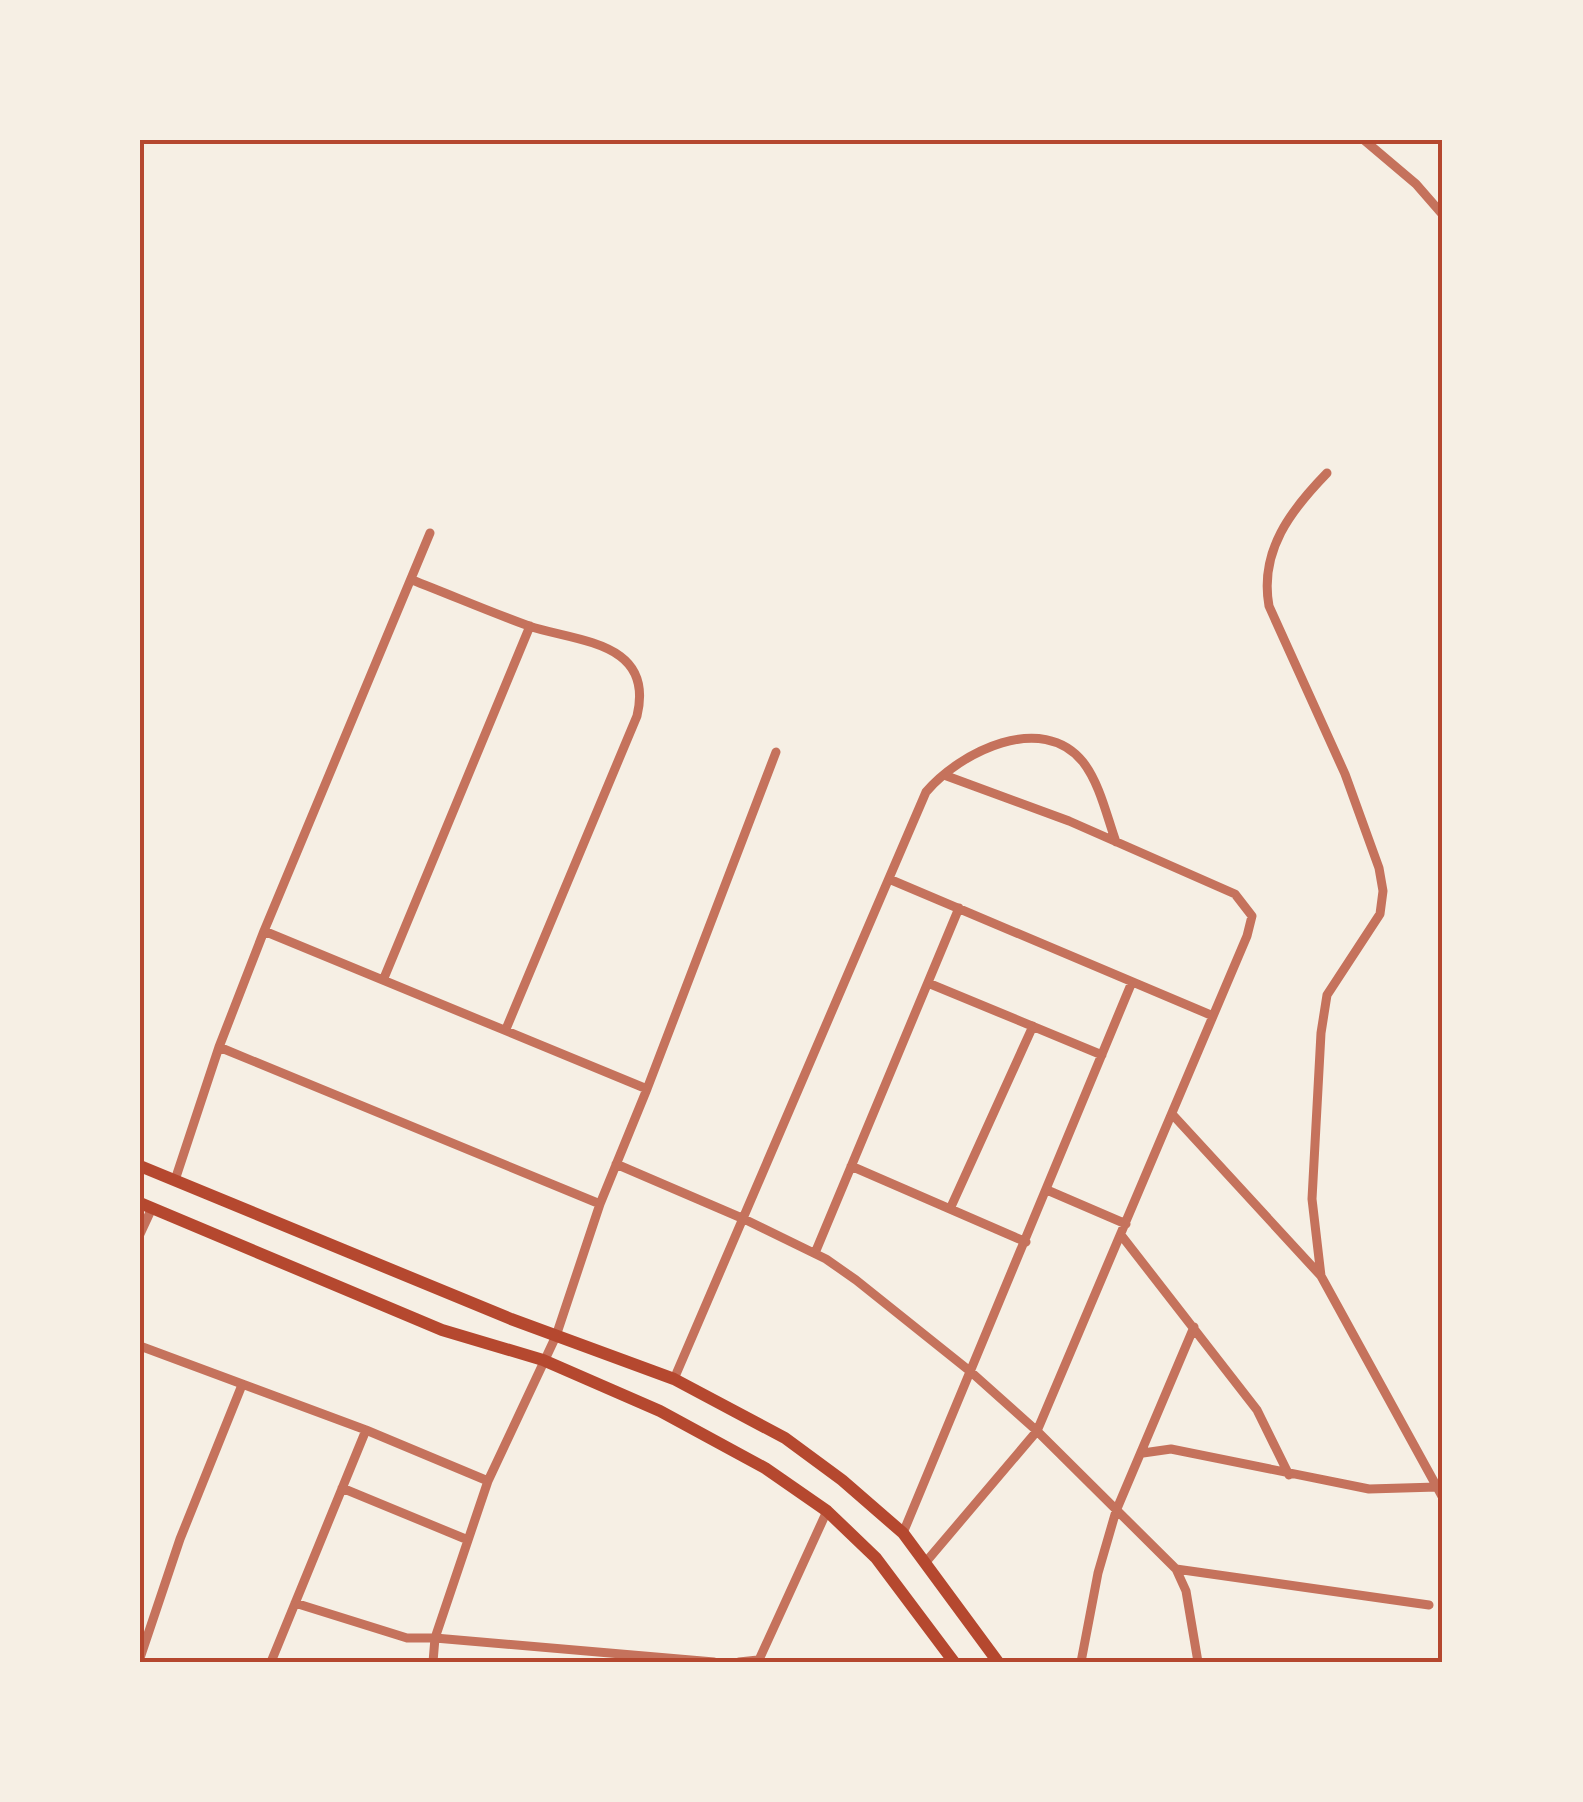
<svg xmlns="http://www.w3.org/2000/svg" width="1583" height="1802" viewBox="0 0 1583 1802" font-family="'Golos Text',sans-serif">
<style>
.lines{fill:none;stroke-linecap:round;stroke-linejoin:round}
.minor{stroke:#c5725c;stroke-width:9}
.secondary{stroke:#b5482f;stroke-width:12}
.neatline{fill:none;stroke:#b5482f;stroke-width:4}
</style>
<rect width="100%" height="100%" fill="#f6efe4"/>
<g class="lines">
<path class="minor" d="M1364,140L1416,184L1443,215
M412,580C451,595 490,612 529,626C577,642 655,641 637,716L506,1029
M889,879L1213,1016
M264,931L647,1089L600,1204L556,1336L488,1481L435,1638H407L295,1603
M384,978L530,626
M928,983L1102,1055
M219,1047L600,1204
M647,1089L776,752
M1172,1114L1321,1276L1443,1498
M616,1164L744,1219L826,1259L856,1280L971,1372L1037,1431L1176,1569L1186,1591L1198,1662
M851,1166L1026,1242
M175,1180L219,1047L264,931L430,533
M1047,1190L1126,1224
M950,1209L1033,1026
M140,1234L152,1208
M1121,1235L1257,1410L1289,1475
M815,1253L959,908
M1321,1276L1312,1199L1321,1033L1327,995L1380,914L1383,891L1379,868L1345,774L1269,606C1259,551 1291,510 1327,473
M140,1346L366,1430L488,1481
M674,1379L926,792C960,752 1042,711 1083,762C1100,784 1107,817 1116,842
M1143,1453L1171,1449L1369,1489L1437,1487
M342,1488L468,1540
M903,1533L1132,982
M925,1563L1037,1431L1247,936L1252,916L1235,894L1069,821L944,775
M1176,1569L1429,1605
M140,1658L180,1539L242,1385
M271,1662L366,1430
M433,1662L435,1638L714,1662
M739,1662L758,1660
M758,1662L827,1511
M1081,1662L1098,1573L1116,1511L1194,1327"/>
<path class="secondary" d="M140,1166L511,1319L674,1379L785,1438L842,1480L903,1533L998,1662
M140,1203L442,1330L543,1360L660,1411L765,1468L827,1511L876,1558L954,1662"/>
</g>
<rect width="1583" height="1802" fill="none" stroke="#f6efe4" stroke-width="285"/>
<rect x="142" y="142" width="1298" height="1518" class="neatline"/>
</svg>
